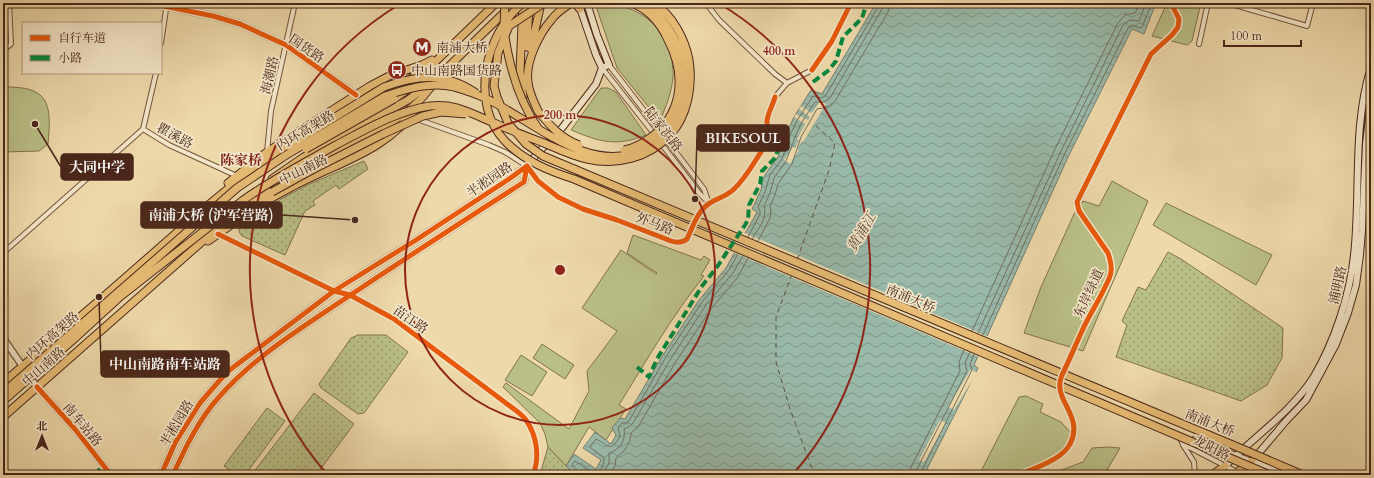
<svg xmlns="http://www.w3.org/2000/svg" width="1374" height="478" viewBox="0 0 1374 478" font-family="Cardo,'Noto Serif SC',serif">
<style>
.grass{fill:url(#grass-dots);stroke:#827350}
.green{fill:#babf87;stroke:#827350}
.water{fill:url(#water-waves);stroke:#797f70}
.pier{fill:#eed9aa}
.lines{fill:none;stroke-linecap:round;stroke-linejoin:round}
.shore{stroke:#727062;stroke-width:1}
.ferry{stroke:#5e4c3e;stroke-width:1;stroke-dasharray:5 4;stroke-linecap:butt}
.minor-casing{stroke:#73543e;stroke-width:6}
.tertiary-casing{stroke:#73543e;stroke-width:8}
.secondary-casing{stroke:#4a271a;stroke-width:8}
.primary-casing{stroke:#4a271a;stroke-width:9}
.trunk-casing{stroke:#4a271a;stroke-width:9}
.minor{stroke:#f4e6c8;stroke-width:4}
.tertiary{stroke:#f4e6c8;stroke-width:5.5}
.secondary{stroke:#f4e6c8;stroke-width:6}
.primary{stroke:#e7bc75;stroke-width:7}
.trunk{stroke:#e7bc75;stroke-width:7}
.trunk-bridge-casing{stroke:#4a271a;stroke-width:9;stroke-linecap:butt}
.trunk-bridge{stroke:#e7bc75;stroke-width:7}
.quiet{stroke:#00873e;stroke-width:4;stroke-dasharray:8 4;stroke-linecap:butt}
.cycleway-casing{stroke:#f4e6c8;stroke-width:8}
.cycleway{stroke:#e8590c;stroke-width:5}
.ring{fill:none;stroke:#8f2418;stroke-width:2}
.labels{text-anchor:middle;stroke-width:3.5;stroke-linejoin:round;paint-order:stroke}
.poi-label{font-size:13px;fill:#4a271a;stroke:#f4e6c8;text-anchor:start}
.street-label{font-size:13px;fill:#4a271a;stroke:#f4e6c8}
.neighbourhood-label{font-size:14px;font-weight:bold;fill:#7a1f14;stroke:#f4e6c8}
.water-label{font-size:14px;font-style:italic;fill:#5e4c3e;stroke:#f4e6c8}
.centre{fill:#8f2418;stroke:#f4e6c8;stroke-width:2}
.ring-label{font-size:12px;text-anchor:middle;font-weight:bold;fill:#8f2418;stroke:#f4e6c8;stroke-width:3.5;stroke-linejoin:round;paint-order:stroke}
.leader{fill:none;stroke:#4a271a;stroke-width:1.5}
.callout-dot{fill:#4a271a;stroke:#f4e6c8;stroke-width:1.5}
.callout{fill:#4a271a;stroke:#4a271a;stroke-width:1.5}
.callout-label{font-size:14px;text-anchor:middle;font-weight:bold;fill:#fff}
</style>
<defs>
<pattern id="grass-dots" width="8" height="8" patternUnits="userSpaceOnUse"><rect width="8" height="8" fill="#babf87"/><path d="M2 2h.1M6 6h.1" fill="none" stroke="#999b6e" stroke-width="1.8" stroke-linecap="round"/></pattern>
<pattern id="water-waves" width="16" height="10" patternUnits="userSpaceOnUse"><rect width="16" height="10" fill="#99baaa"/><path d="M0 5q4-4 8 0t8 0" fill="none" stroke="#7f978a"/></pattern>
</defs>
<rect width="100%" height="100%" fill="#eed9aa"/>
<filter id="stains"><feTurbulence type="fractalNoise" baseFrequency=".005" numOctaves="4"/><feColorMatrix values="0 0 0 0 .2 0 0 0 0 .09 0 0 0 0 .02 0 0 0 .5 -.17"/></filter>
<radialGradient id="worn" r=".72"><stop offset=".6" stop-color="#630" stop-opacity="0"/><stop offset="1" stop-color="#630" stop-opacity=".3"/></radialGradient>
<path class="grass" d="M364,161L368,169L339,189L336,185L313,201L315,205L305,211L285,255L242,236L239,232L240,227L253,216L283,198L307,185Z
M1168,252L1181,259L1283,328L1282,358L1267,385L1241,401L1116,357L1127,325L1122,321L1138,287L1146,290Z
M358,335H386L408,352L364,413L358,414L321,388L319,384L351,338Z
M314,393L354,424L316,475H256L253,473Z
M267,408L285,421L245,475H237L224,466Z
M548,447L571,471L570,475H540Z"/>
<path class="green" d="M599,3C635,3 667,25 672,61C672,66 674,72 673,77C672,92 666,106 660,121L617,68L597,9Z
M1167,3H1201L1192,41L1187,45L1152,36Z
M3,87C49,86 52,103 48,144L39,151L3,152Z
M601,88H608L616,92L646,135C616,147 600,142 571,130Z
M1112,181L1148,201L1083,351L1024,333L1041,287L1074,214L1083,201L1099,206Z
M1166,203L1272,255L1256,285L1153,225Z
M633,235L701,260L704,256L710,260L701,275L704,276C672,316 646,361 619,405L626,409L606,440L589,427L566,466L548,447L545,434L540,423L503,387L506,383L569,429L589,391L587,371L617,331L582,308L621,250L656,274L657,273L627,253Z
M542,344L574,365L565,379L533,358Z
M521,355L547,372L532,396L505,380Z
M1026,396L1043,404L1040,412L1061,422L1071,433L1067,443L1055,456L1012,475H979L1019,397Z
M1108,447L1120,448L1107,470L1121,475H1048L1083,462L1092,448Z"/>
<path class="water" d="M876,3H1156L1144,34L1132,29L1069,155L974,365L978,368L924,475H576L566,466L574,454L596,469L601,460L583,448L595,432L611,444L616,435L612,428L620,418L625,419L663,355L699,300L726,268L757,212L752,209L761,190L763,179L766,173L778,157L787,132L794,117L811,90L822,94Z"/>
<path class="pier" d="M820,101L826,104L803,142L802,141L797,149L799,150L790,164L784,160L793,147L795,148L799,140L797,139L805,124L794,117L796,114L808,120L810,117L799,109L800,108L801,106L812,113Z
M743,232L989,337L979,357L732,252Z
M971,369L977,373L954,410L948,407Z
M940,420L946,423L924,462L919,460Z"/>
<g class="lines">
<path class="shore" d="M748,237L760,214V211L758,207L765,192L770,175L782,159L791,133L798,119L813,96L822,98L826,95L878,7L879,3
M752,239C758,229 768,218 764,206L770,193L774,178L786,161L796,135L802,122L815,102H824L830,98L882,9L884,3
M758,241L770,218L771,212L770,206L775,195L778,184L792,164L801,137L817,109L828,107L835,101L888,12L890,3
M972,331L1055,149L1118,23L1125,15L1135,13L1140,3
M978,333L1061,151L1123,25L1130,20L1139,21L1146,3
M983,335L1065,153L1128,28L1132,25L1140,28L1142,27L1152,3
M579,475L578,471L572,465L575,461L593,473C600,473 605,464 604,458L591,448L590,446L596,439C609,446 611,453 620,436L618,428L622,423H626L629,421L666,357L702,302L729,270L738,254
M602,475L609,463V453C620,450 626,440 624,429L630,426L633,423L670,360L706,305L733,273L743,256
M610,475L615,466L616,458L624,451L630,441L631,433L638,427L675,363L711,309L738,277L748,258
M910,475L911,467L960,371L959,362L964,350
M916,475L917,469L967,371L965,363L970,352
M921,475V472L972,370L970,364L974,354"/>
<path class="ferry" d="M797,260L829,170L835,143L814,124
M792,274L776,317V362L790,409L811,466L817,475"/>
<g class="minor-casing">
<path id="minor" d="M706,3L719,20L775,74L787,83
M1228,3L1307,26L1313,3
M161,43L167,3
M1199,44L1208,3
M3,50L11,44L9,3
M609,65L660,131
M602,68L655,135
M417,119L489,145L505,152L527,166L538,181L558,197L583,209L617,220L671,241C677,243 682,243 687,239L700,212L709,203L728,194L740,183L768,141L769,134L767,120L775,97L787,83L812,70L832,41L851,3
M143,129L169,145L237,176
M143,129L156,73
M665,138L704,189L708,201
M660,142L699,193L709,203
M267,152L271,111L295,3
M218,234L334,291L350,295L394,319L514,409C518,412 523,416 526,420C537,436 540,457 533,475
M3,253L143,129
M1179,437L1183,444L1237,472
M1194,439L1252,461
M1183,445L1194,462L1195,475"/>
</g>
<g class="tertiary-casing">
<path id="tertiary" d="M149,3L213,16L240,24L286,45L356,95
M3,338L37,387L74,428L111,475"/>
</g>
<g class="secondary-casing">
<path id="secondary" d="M579,5L596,55L602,68
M1225,466C1254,437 1291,412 1313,378C1334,343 1350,295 1354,255C1361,193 1352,128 1371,67
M1238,473L1244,475
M161,475L175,443L200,403L227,372L334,291L416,240L509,179L527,166L536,155L562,128L586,97L596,84L602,68L609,65L597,35L587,3
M173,475C185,448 199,419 219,397C254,357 300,329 343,300C403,260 463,221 524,182L527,166
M1287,475L1252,461L1286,421L1306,400L1336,344L1348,313L1356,285L1360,255L1362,231L1366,144L1371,101"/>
</g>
<g class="primary-casing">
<path id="primary" d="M575,3L580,9
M442,73L514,3
M379,96L417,75L435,62L496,3
M228,183L267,152L370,86L391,75L422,65L432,60
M233,215L245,205L275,185L402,116L421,99L435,82
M208,241C222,232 236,221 250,211C263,202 277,195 290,188C335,163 387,152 417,107
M3,383L101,299L206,207L234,184L277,157
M3,417L222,224
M1212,475L1225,466
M1234,475L1252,461"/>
</g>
<g class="trunk-casing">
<path id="trunk" d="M527,47L529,3
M531,49L541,3
M523,97L520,71L523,3
M394,99C407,91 418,81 427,68
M538,111C534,102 529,93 528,82C525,62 539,34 552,19C557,12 564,8 571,3
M261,162L288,146
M272,179L304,157L408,100L420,91L446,68
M218,228L272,192"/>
</g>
<use href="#minor" class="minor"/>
<use href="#tertiary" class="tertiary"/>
<use href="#secondary" class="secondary"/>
<use href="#primary" class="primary"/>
<use href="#trunk" class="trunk"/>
<g class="trunk-bridge-casing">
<path id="trunk-bridge" d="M523,3C485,33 469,104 505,141C524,161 549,171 574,179L1270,475
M544,3L509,26L498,53L494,86L497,97L508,123L526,144L543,156L1247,451L1303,475
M504,25L505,3
M505,37C510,69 519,101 538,128
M538,111C550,126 561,138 579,145
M288,146L384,87C417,75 446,72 476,93
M306,149L394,99
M624,150C636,148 645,142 654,135C684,110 685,72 668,40C661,24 649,10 632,3
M272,192L312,170L383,134L423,116L441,112L466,114
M3,393L237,188L283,157L385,96C406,89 431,81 454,87C464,90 476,94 485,98C531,119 590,177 643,149C654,143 666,134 672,123C683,103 690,78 682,56C674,34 663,15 643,3
M3,401L75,338L121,296L242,201C271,180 304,163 336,145C365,130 396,111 430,106C455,103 470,113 492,122C509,130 526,136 544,143C558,149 572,156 587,159C617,166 649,158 670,135C688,116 693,85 689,60C685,38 672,15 654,3"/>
</g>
<use href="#trunk-bridge" class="trunk-bridge"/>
<path class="quiet" d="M813,82L829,70L836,61L843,37L862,18L867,3
M637,367L649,377L657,359L702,286L717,267L745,225L748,220L749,205L760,184L762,171L775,158L779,147V134
M95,475L103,465"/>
<g class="cycleway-casing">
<path id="cycleway" d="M149,3L213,16L240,24L286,45L356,95
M812,70L832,41L851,3
M527,166L538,181L558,197L583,209L617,220L671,241C677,243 682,243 687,239C693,226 698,210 710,203C718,198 727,196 734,189C747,177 755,160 765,146C770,137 767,130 767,121C768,112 773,105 775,97
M218,234L334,291L350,295L394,319L514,409C518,412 523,416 526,420C537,436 540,457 533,475
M37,387L74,428L111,475
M161,475L175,443L200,403L227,372L334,291L416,240L509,179L527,166
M173,475C185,448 199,419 219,397C254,357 300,329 343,300C403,260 463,221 524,182L527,166
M1019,475C1034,468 1062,460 1070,444C1085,415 1051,400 1062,375C1069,361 1075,346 1082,331C1089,315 1099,301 1106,285C1108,281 1111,276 1111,271C1112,265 1110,259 1108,253L1079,211L1077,202L1151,54L1172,35L1178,27L1179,19L1171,3"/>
</g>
<use href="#cycleway" class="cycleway"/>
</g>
<g class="ring">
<circle cx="560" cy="270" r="155"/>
<path d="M326 473A310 310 0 0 1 400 4M720 4A310 310 0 0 1 794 473"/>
</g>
<defs>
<g id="metro-disc" transform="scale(1)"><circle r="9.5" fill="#8f2418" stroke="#f4e6c8"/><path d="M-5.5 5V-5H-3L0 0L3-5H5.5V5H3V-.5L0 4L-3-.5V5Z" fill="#fff"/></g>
<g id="bus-disc" transform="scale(1)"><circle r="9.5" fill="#8f2418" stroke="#f4e6c8"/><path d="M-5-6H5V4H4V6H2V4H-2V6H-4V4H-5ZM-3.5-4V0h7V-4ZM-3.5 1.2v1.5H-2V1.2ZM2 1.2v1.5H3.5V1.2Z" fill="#fff"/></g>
</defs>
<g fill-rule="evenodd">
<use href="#metro-disc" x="422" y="47"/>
<use href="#bus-disc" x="397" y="70"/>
</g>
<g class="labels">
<g class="poi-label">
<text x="436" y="52">南浦大桥</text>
<text x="411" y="75">中山南路国货路</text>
</g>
<g class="street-label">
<text transform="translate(307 48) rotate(34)" y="5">国货路</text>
<text transform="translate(269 75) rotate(-77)" y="5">海潮路</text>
<text transform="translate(664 129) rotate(52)" y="5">陆家浜路</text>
<text transform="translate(305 130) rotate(-31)" y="5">内环高架路</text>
<text transform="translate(175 135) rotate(28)" y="5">瞿溪路</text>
<text transform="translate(303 169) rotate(-26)" y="5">中山南路</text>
<text transform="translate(489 179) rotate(-34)" y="5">半淞园路</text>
<text transform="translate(655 223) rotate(21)" y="5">外马路</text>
<text transform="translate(1337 285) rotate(-77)" y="5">浦明路</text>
<text transform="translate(1088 293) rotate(-65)" y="5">东岸绿道</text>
<text transform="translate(911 298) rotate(23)" y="5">南浦大桥</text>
<text transform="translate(411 319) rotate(34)" y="5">苗江路</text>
<text transform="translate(52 335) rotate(-41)" y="5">内环高架路</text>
<text transform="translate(43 366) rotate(-41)" y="5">中山南路</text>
<text transform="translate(1210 422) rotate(22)" y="5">南浦大桥</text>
<text transform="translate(176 423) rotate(-59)" y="5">半淞园路</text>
<text transform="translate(83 424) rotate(50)" y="5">南车站路</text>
<text transform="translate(1212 447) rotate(27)" y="5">龙阳路</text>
</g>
<g class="neighbourhood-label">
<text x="241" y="165">陈家桥</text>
</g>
<g class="water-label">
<text transform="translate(861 232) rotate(-59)" y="5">黄浦江</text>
</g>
</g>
<circle cx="560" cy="270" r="6" class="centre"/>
<g class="ring-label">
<text x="779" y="55">400 m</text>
<text x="560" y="119">200 m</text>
</g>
<path class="leader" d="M695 199L697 138M35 124L61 167M355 220L282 215M99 297L101 364"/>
<g class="callout-dot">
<circle cx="695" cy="199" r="4"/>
<circle cx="35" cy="124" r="4"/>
<circle cx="355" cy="220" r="4"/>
<circle cx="99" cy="297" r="4"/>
</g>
<g class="callout">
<rect x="697" y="125" width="92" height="26" rx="4"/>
<rect x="61" y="154" width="72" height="26" rx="4"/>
<rect x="141" y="202" width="141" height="26" rx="4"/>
<rect x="101" y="351" width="128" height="26" rx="4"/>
</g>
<g class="callout-label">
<text x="743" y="143">BIKESOUL</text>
<text x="97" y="172">大同中学</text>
<text x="211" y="220">南浦大桥 (沪军营路)</text>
<text x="165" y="369">中山南路南车站路</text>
</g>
<rect width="1374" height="478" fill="none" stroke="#eed9aa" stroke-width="16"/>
<rect x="4" y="4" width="1366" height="470" fill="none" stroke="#4a271a" stroke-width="2"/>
<rect x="8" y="8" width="1358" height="462" fill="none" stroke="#4a271a"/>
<rect x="22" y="22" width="140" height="52" fill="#f4e6c8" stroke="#b09a82"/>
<rect x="30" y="35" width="20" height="6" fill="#e8590c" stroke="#b09a82"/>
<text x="58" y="42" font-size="12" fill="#4a271a">自行车道</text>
<rect x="30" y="55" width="20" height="6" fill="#00873e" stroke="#b09a82"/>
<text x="58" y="62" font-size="12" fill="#4a271a">小路</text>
<g transform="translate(42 436)" stroke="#f4e6c8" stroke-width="3" paint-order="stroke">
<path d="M0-3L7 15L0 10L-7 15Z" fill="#4a271a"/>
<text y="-6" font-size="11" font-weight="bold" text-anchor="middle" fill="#4a271a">北</text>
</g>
<path d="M1224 40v6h77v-6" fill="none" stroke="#4a271a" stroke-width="2"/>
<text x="1230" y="40" font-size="12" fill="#4a271a" stroke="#f4e6c8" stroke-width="3" paint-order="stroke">100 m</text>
<rect width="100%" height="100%" filter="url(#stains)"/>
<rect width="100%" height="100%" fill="url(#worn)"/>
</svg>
